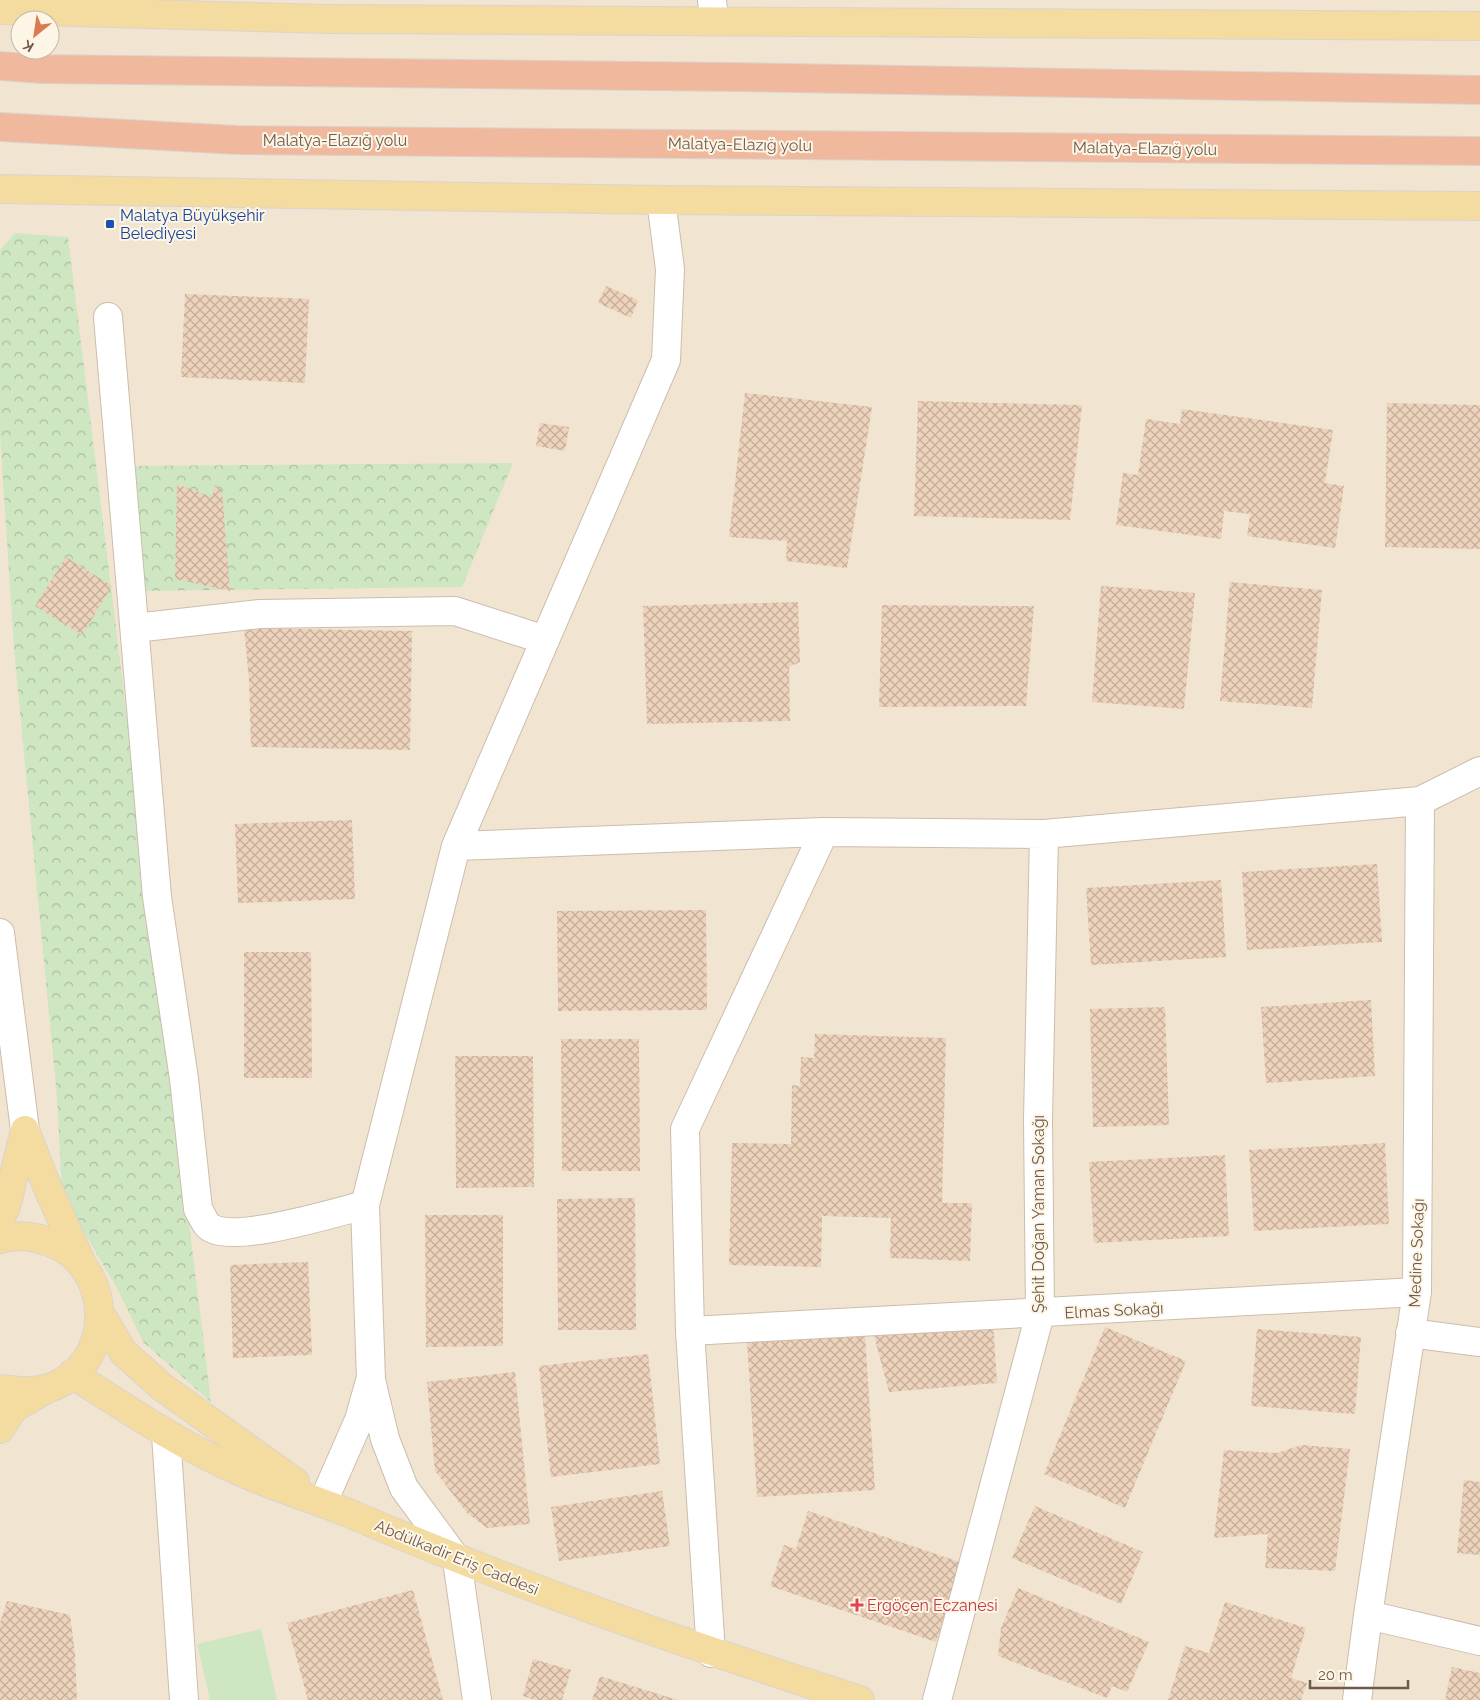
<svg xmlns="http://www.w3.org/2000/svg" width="1480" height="1700" viewBox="0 0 1480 1700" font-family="Raleway,sans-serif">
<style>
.residential{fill:#f1e5d1;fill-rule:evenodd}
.park{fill:url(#park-crowns)}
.garden{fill:#cee6c2}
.building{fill:url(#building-cross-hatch)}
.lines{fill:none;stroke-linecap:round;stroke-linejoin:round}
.minor-casing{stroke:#ccbdac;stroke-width:30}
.major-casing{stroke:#dad4d0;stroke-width:30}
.highway-casing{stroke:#dad4d0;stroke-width:30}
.minor{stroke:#fff;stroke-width:28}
.major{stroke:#f4db9f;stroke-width:28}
.highway{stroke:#f0b99d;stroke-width:28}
.transit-dot{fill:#1a4fb4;stroke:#fdf6e7;stroke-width:2}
.health-dot{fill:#e0444e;stroke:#fdf6e7;stroke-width:2}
.labels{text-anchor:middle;stroke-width:4;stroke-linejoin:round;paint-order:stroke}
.street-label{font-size:16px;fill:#6f5a4b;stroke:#fdf6e7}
.transit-label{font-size:16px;fill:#164399;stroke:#fdf6e7;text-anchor:start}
.health-label{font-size:16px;fill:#be3a42;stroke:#fdf6e7;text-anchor:start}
</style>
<defs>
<pattern id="park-crowns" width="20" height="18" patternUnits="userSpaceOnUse" patternTransform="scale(1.25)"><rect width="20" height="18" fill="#cee6c2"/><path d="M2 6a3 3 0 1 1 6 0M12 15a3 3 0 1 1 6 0" fill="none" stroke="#abbda0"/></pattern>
<pattern id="building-cross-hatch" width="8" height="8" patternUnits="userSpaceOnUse" patternTransform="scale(1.25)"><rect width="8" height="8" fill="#edd3bc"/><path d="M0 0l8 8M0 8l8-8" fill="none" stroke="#c4ae9b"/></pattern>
</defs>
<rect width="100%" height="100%" fill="#faf2e2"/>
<path class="residential" d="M0,0H1480V1700H0ZM20,20H50V50H20Z"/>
<path class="park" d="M15,233L68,237L211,1402L143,1342L118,1290L62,1194L57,1097L14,649L0,434V250Z
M513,463L462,587L137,591L128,466Z"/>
<path class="garden" d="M261,1629L277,1700H210L197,1644Z"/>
<path class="building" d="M606,286L638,300L631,318L598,303Z
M185,294L309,299L305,383L181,377Z
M745,393L872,407L847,568L786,561L787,541L729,537Z
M918,401L1082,405L1070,520L914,516Z
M1387,403L1480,405V549L1385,547Z
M1182,409L1333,430L1325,483L1344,486L1335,548L1247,536L1250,514L1224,511L1221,539L1116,525L1123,473L1138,475L1146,419L1180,424Z
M540,423L569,427L565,451L536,446Z
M177,484L212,497L215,485L222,491L230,591L175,579Z
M66,557L112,586L82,635L35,606Z
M1230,582L1322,590L1312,708L1220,701Z
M1101,586L1195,593L1184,709L1092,702Z
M798,602L800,662L789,667L790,721L647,724L643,606Z
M882,605L1034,606L1026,706L879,707Z
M244,628L412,631L410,750L251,747L249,680Z
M352,820L355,899L238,903L235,824Z
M1377,864L1382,942L1247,950L1242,872Z
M1221,880L1226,957L1091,965L1086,888Z
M706,910L707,1010L558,1011L557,911Z
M244,952H311L312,1078H244Z
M1371,1000L1375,1076L1266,1083L1261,1007Z
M1165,1007L1169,1125L1093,1127L1090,1009Z
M815,1034L946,1038L942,1203H972L970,1261L890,1258L891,1218L822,1216L821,1267L729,1265L732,1143L791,1144L792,1085L800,1086L801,1057L814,1058Z
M561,1039H639L640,1171H562Z
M455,1056H533L534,1187L456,1188Z
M1385,1143L1389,1224L1254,1231L1249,1150Z
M1225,1155L1229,1236L1094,1243L1089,1162Z
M635,1198L636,1330H558L557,1199Z
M425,1215H503V1346L426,1347Z
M308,1262L312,1355L233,1358L230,1265Z
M993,1321L997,1383L889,1392L873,1332Z
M1105,1327L1186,1361L1125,1508L1044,1474Z
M1257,1329L1361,1337L1355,1414L1251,1406Z
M865,1335L875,1490L757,1497L747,1341Z
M648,1354L660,1464L551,1477L539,1366Z
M515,1372L530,1524L487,1528L467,1513L435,1471L427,1382Z
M1302,1445L1350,1449L1335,1571L1265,1568L1268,1534L1214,1538L1224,1450L1277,1453Z
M1464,1480L1480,1482V1555L1457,1553Z
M662,1491L670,1546L559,1561L551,1507Z
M1035,1506L1143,1552L1121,1604L1012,1558Z
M808,1511L963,1563L936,1642L770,1586L784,1545L796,1549Z
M1018,1588L1149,1642L1127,1692L1112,1686L1107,1698L998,1656L1001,1628Z
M413,1590L443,1700H308L287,1623Z
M7,1601L70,1615L75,1654L77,1700H0V1623Z
M1225,1602L1306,1628L1291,1678L1307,1683L1301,1700H1168L1185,1646L1209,1653Z
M533,1659L571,1670L562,1700H535L523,1696Z
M1452,1667L1480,1673V1700H1445Z
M600,1676L678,1700H592Z"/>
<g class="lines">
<g class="minor-casing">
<path id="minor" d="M712,0L714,20
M108,317L157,897L184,1079L198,1209C202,1215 205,1225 211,1228C237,1243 333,1213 365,1205
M135,628L260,614L455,611L545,640
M456,846L824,832L1044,834L1420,801L1480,771
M0,933L25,1130
M690,1331L1417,1292
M1410,1333L1480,1342
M166,1435L184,1700
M323,1502L359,1420L370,1381
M1368,1615L1480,1641
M711,1653L690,1331L685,1129L824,832
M477,1700L457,1560L404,1488L385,1439L371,1380L365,1205L456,846L666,360L670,269L661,200
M937,1700L1040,1314L1038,1120L1044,834
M1357,1700L1368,1615L1417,1292L1420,801"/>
</g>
<g class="major-casing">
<path id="major" d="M0,10L327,19L1480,26
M0,189L661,200L1480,206
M25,1130L46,1184L81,1262
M0,1218L6,1207L25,1130
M0,1239C18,1234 35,1236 52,1243C115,1268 116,1365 49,1388C32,1393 17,1391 0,1389
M100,1313L123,1352L162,1387L295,1482
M72,1374C127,1409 180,1445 239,1471C276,1488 315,1499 351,1514C517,1586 688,1645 860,1700
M0,1429L14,1408L43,1391"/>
</g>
<g class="highway-casing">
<path id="highway" d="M0,66L42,69L732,77L1480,90
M0,127L237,140L1480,151"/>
</g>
<use href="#minor" class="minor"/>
<use href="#major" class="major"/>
<use href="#highway" class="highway"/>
</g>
<rect class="transit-dot" x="105" y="219" width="10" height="10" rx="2.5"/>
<path class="health-dot" d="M854.5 1597.5h5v5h5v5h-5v5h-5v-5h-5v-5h5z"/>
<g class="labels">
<g class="street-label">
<text x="335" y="146">Malatya-Elazığ yolu</text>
<text transform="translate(740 144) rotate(1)" y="6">Malatya-Elazığ yolu</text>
<text transform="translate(1145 148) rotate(1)" y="6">Malatya-Elazığ yolu</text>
<text transform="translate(1038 1214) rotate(-90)" y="6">Şehit Doğan Yaman Sokağı</text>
<text transform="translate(1416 1253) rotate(-88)" y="6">Medine Sokağı</text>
<text transform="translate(1114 1310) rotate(-3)" y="6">Elmas Sokağı</text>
<text transform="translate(457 1557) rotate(22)" y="6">Abdülkadir Eriş Caddesi</text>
</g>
<g class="transit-label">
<text x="120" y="221">Malatya Büyükşehir<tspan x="120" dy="18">Belediyesi</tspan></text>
</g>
<g class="health-label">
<text x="867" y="1611">Ergöçen Eczanesi</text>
</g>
</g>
<g transform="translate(35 35) rotate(210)"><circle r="24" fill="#fdf6e7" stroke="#c4b8a9"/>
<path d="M0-4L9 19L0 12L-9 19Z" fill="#db7950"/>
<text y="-8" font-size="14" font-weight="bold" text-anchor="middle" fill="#6f5a4b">K</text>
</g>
<path d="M1310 1680v8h98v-8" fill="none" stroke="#6f5a4b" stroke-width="2.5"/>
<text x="1318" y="1680" font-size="15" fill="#6f5a4b" stroke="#fdf6e7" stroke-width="4" paint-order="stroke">20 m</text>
</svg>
